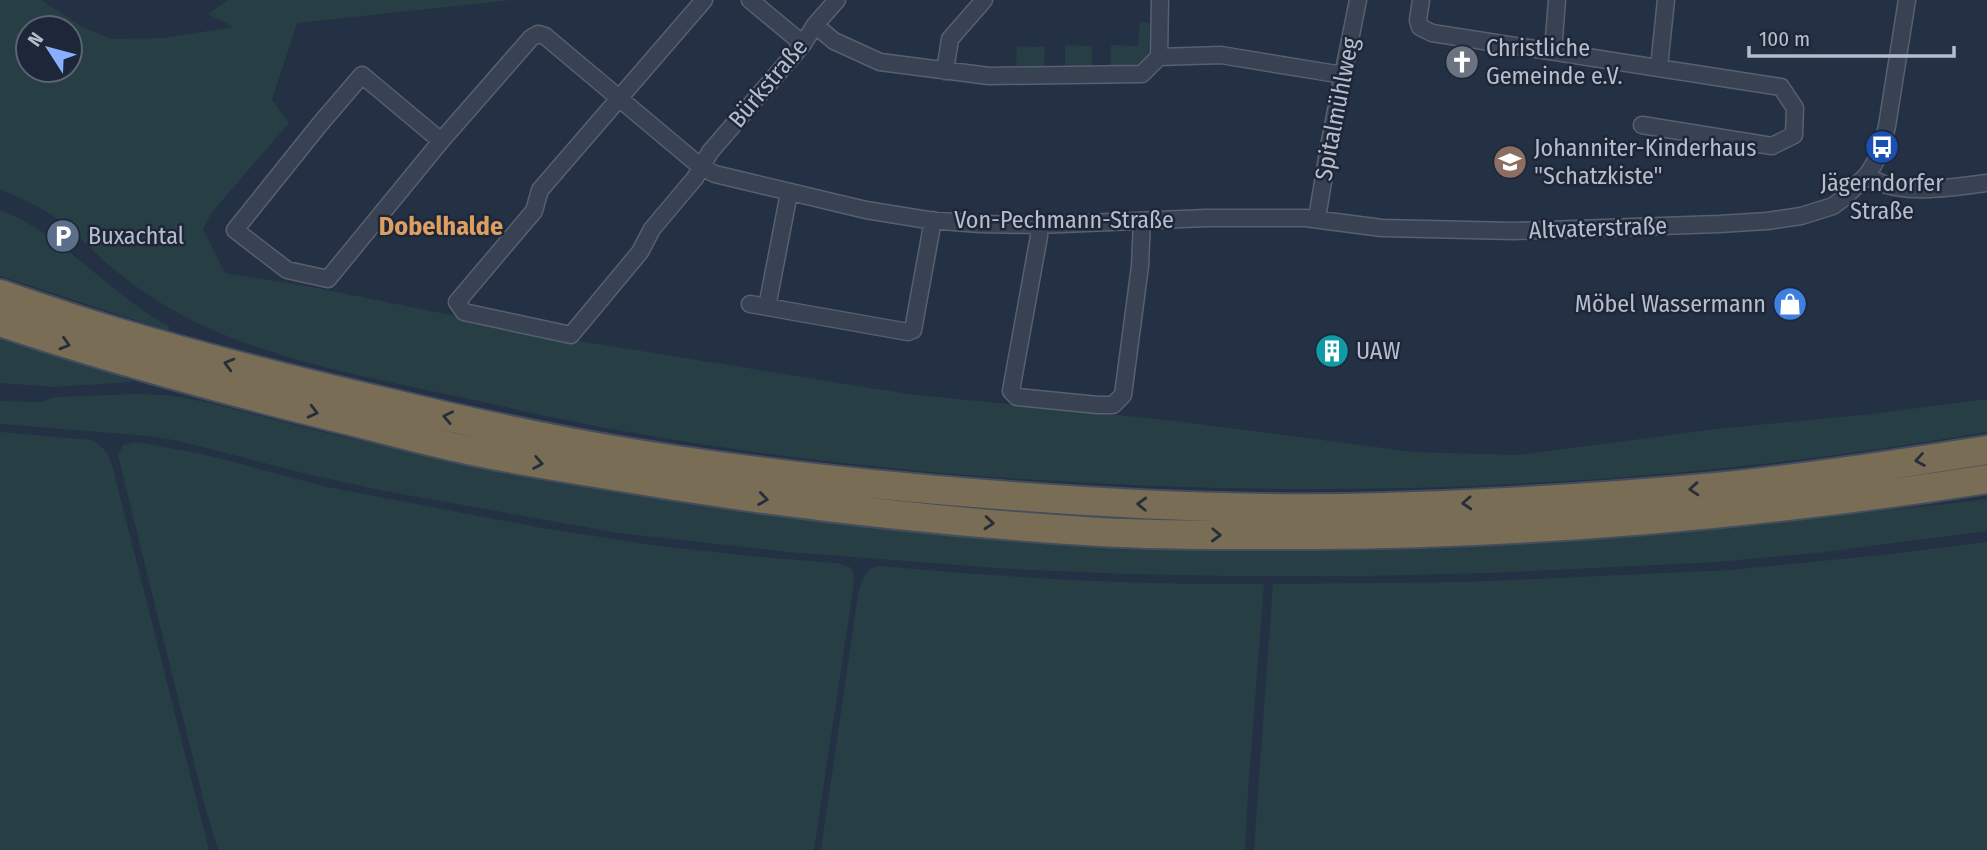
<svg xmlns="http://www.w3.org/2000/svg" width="1987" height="850" viewBox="0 0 1987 850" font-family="'Fira Sans Condensed',sans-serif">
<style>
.green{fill:#273f44;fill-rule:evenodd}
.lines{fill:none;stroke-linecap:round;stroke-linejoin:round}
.minor-casing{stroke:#576070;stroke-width:19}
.motorway-casing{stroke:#444d5d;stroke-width:32}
.minor{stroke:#394253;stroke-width:16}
.motorway{stroke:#796e55;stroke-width:28}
.oneway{stroke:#272e3b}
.labels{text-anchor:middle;stroke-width:5;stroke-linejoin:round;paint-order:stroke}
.poi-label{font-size:24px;fill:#b6bdcd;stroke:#1e2738;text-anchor:start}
.street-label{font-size:24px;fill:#b6bdcd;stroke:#1e2738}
.neighbourhood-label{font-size:26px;font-weight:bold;fill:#dd9e61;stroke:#1e2738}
</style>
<rect width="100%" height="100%" fill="#243043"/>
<path class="green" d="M0,0H41L84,28L112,39L163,38L234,27L208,14L228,0H512L297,23L272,100L289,123L212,212L203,229L225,273L312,287L579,341L908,394L1176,421L1414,452L1518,455L1716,429L1872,414L1987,399V432C1668,487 1345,501 1022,479C844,467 666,444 492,404C406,385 314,370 232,338C190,322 152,300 117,272C98,257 82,238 63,223C44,208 22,199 0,189ZM28,28H70V70H28Z
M1140,22L1150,23L1148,62L1146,66H1110L1111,45L1138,46Z
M1065,45L1092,46V67H1065Z
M1017,46L1045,47L1044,68L1016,67Z
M0,210C65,235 109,295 170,327L168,331L0,276Z
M0,339L114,374L133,382L54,387L0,383Z
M136,394L164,395L186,398C230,407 274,420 319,431C431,457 545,483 659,499C876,531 1094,552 1314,551C1499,551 1685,534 1869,512C1908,507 1948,505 1987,499V531L1817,553L1716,562L1491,573L1363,576H1234L1125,574L1011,569L788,552L618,533L385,491L315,476L179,441L150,436L0,424V401L41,402L55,397Z
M0,432L91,440C106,447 110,457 114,472L209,850H0Z
M135,442L203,454L327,487L542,528L659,546L772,558L837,563L850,567L853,571L854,583L814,850H218L205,806L118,456L123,445Z
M1987,542V850H1254L1273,584L1467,582L1730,570L1881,555Z
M881,566C1008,578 1136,585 1264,584L1248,792L1245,850H821L858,594C862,580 865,567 881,566Z"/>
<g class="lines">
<g class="minor-casing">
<path id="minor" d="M704,0L540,190L534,211L457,302L464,312L571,335L640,252L652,229L695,178L710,152L803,44L815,25L837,0
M750,0L803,44
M1421,0L1418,20L1420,27L1432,33L1781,87L1795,108L1794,135L1772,146L1642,125
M815,25L834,41L880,62L989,76L1142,74L1159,57L1221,55L1343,75
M1553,51L1557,0
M1159,57L1160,0
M1659,67L1666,0
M945,71L950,39L984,0
M441,141L362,75L320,124L235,230L287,270L328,279L441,141L531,38L538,34L545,36L701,167L715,174L866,210L928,220L980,224L1038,225L1206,218H1305L1382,228L1514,231L1719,224L1767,221L1801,216L1833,206L1845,197L1867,175L1874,164L1882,147L1887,126L1907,0
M1867,175C1896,198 1952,187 1987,183
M1317,218L1329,146L1358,0
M1038,225L1039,236L1011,391L1017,397L1098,405H1113L1123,395L1140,266L1142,221
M750,304L767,307L789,193
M767,307L908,332L913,330L933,220"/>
</g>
<g class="motorway-casing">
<path id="motorway" d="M0,294C35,306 70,318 106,329C199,357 294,381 390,403C485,426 580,446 677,460C784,476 892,487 999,495C1126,505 1255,511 1383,507C1494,504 1606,497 1716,487C1807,478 1897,464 1987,450
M0,322C115,361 232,392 350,421C390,431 429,442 468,450C514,460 561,467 608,475C771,503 935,522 1100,532C1171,536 1242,535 1312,535C1539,534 1763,514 1987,479"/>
</g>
<use href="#minor" class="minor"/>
<use href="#motorway" class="motorway"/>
</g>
<defs><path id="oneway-chevron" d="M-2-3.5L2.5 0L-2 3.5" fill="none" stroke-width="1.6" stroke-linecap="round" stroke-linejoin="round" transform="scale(1.75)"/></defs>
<g class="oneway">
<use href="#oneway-chevron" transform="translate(65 344) rotate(17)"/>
<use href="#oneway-chevron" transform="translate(229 364) rotate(-165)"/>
<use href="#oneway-chevron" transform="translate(313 412) rotate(14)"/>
<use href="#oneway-chevron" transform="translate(448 417) rotate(-168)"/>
<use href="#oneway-chevron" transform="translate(1920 460) rotate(171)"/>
<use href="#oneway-chevron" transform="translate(538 463) rotate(10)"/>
<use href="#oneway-chevron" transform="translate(1694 489) rotate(176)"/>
<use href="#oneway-chevron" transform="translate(763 499) rotate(8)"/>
<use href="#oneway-chevron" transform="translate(1467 503) rotate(177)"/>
<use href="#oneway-chevron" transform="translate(1142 504) rotate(-178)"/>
<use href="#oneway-chevron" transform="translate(989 523) rotate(5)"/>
<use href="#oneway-chevron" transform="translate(1216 535) rotate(2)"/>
</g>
<defs>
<g id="church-disc" transform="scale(1.75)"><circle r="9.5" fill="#6b7280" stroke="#1e2738"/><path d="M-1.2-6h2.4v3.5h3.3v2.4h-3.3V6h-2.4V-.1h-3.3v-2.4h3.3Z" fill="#fff"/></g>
<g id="bus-disc" transform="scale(1.75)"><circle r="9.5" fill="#1a4fb4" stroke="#1e2738"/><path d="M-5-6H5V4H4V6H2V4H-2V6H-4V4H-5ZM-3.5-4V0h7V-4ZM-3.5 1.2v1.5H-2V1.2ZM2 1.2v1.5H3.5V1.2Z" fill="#fff"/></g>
<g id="school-disc" transform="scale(1.75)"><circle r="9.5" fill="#8d6e63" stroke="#1e2738"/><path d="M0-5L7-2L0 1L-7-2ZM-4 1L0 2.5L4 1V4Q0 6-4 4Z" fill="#fff"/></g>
<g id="parking-disc" transform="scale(1.75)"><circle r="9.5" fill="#5c6f8a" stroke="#1e2738"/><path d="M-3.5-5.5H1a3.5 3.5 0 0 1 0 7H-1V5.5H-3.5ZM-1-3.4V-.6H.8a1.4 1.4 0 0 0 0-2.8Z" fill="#fff"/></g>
<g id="shop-disc" transform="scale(1.75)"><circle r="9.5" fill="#3f7fe0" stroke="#1e2738"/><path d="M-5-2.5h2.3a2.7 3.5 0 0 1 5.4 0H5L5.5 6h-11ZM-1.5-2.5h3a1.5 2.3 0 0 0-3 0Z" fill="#fff"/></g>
<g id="building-disc" transform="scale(1.75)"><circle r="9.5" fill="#0f9aa8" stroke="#1e2738"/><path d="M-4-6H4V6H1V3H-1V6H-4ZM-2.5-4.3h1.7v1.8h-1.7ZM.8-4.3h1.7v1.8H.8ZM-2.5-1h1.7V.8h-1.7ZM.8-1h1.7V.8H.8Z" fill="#fff"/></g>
</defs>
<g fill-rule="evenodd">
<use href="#church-disc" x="1462" y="62"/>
<use href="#bus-disc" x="1882" y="147"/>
<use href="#school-disc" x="1510" y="162"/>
<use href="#parking-disc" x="63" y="236"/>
<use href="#shop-disc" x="1790" y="304"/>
<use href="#building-disc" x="1332" y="351"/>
</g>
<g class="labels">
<g class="poi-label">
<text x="1486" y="56">Christliche<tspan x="1486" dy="28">Gemeinde e.V.</tspan></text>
<text x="1534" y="156">Johanniter-Kinderhaus<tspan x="1534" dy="28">"Schatzkiste"</tspan></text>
<text x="1882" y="191" text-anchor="middle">Jägerndorfer<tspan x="1882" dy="28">Straße</tspan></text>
<text x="88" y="244">Buxachtal</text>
<text x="1766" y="312" text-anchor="end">Möbel Wassermann</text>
<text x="1356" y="359">UAW</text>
</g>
<g class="street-label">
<text transform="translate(768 83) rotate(-50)" y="8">Bürkstraße</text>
<text transform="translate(1337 109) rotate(-79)" y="8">Spitalmühlweg</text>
<text x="1064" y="228">Von-Pechmann-Straße</text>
<text transform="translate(1598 228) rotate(-2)" y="8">Altvaterstraße</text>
</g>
<g class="neighbourhood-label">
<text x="441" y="235">Dobelhalde</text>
</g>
</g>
<g transform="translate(49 49) rotate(306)"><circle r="33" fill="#1e2738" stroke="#5b6374" stroke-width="2"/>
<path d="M0-5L12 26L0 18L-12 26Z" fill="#89afff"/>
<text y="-10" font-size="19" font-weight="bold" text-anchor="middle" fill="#b6bdcd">N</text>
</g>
<path d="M1749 46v10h205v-10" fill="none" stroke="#b6bdcd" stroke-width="3.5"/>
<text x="1759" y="46" font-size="21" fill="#b6bdcd" stroke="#1e2738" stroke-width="5" paint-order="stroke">100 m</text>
</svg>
